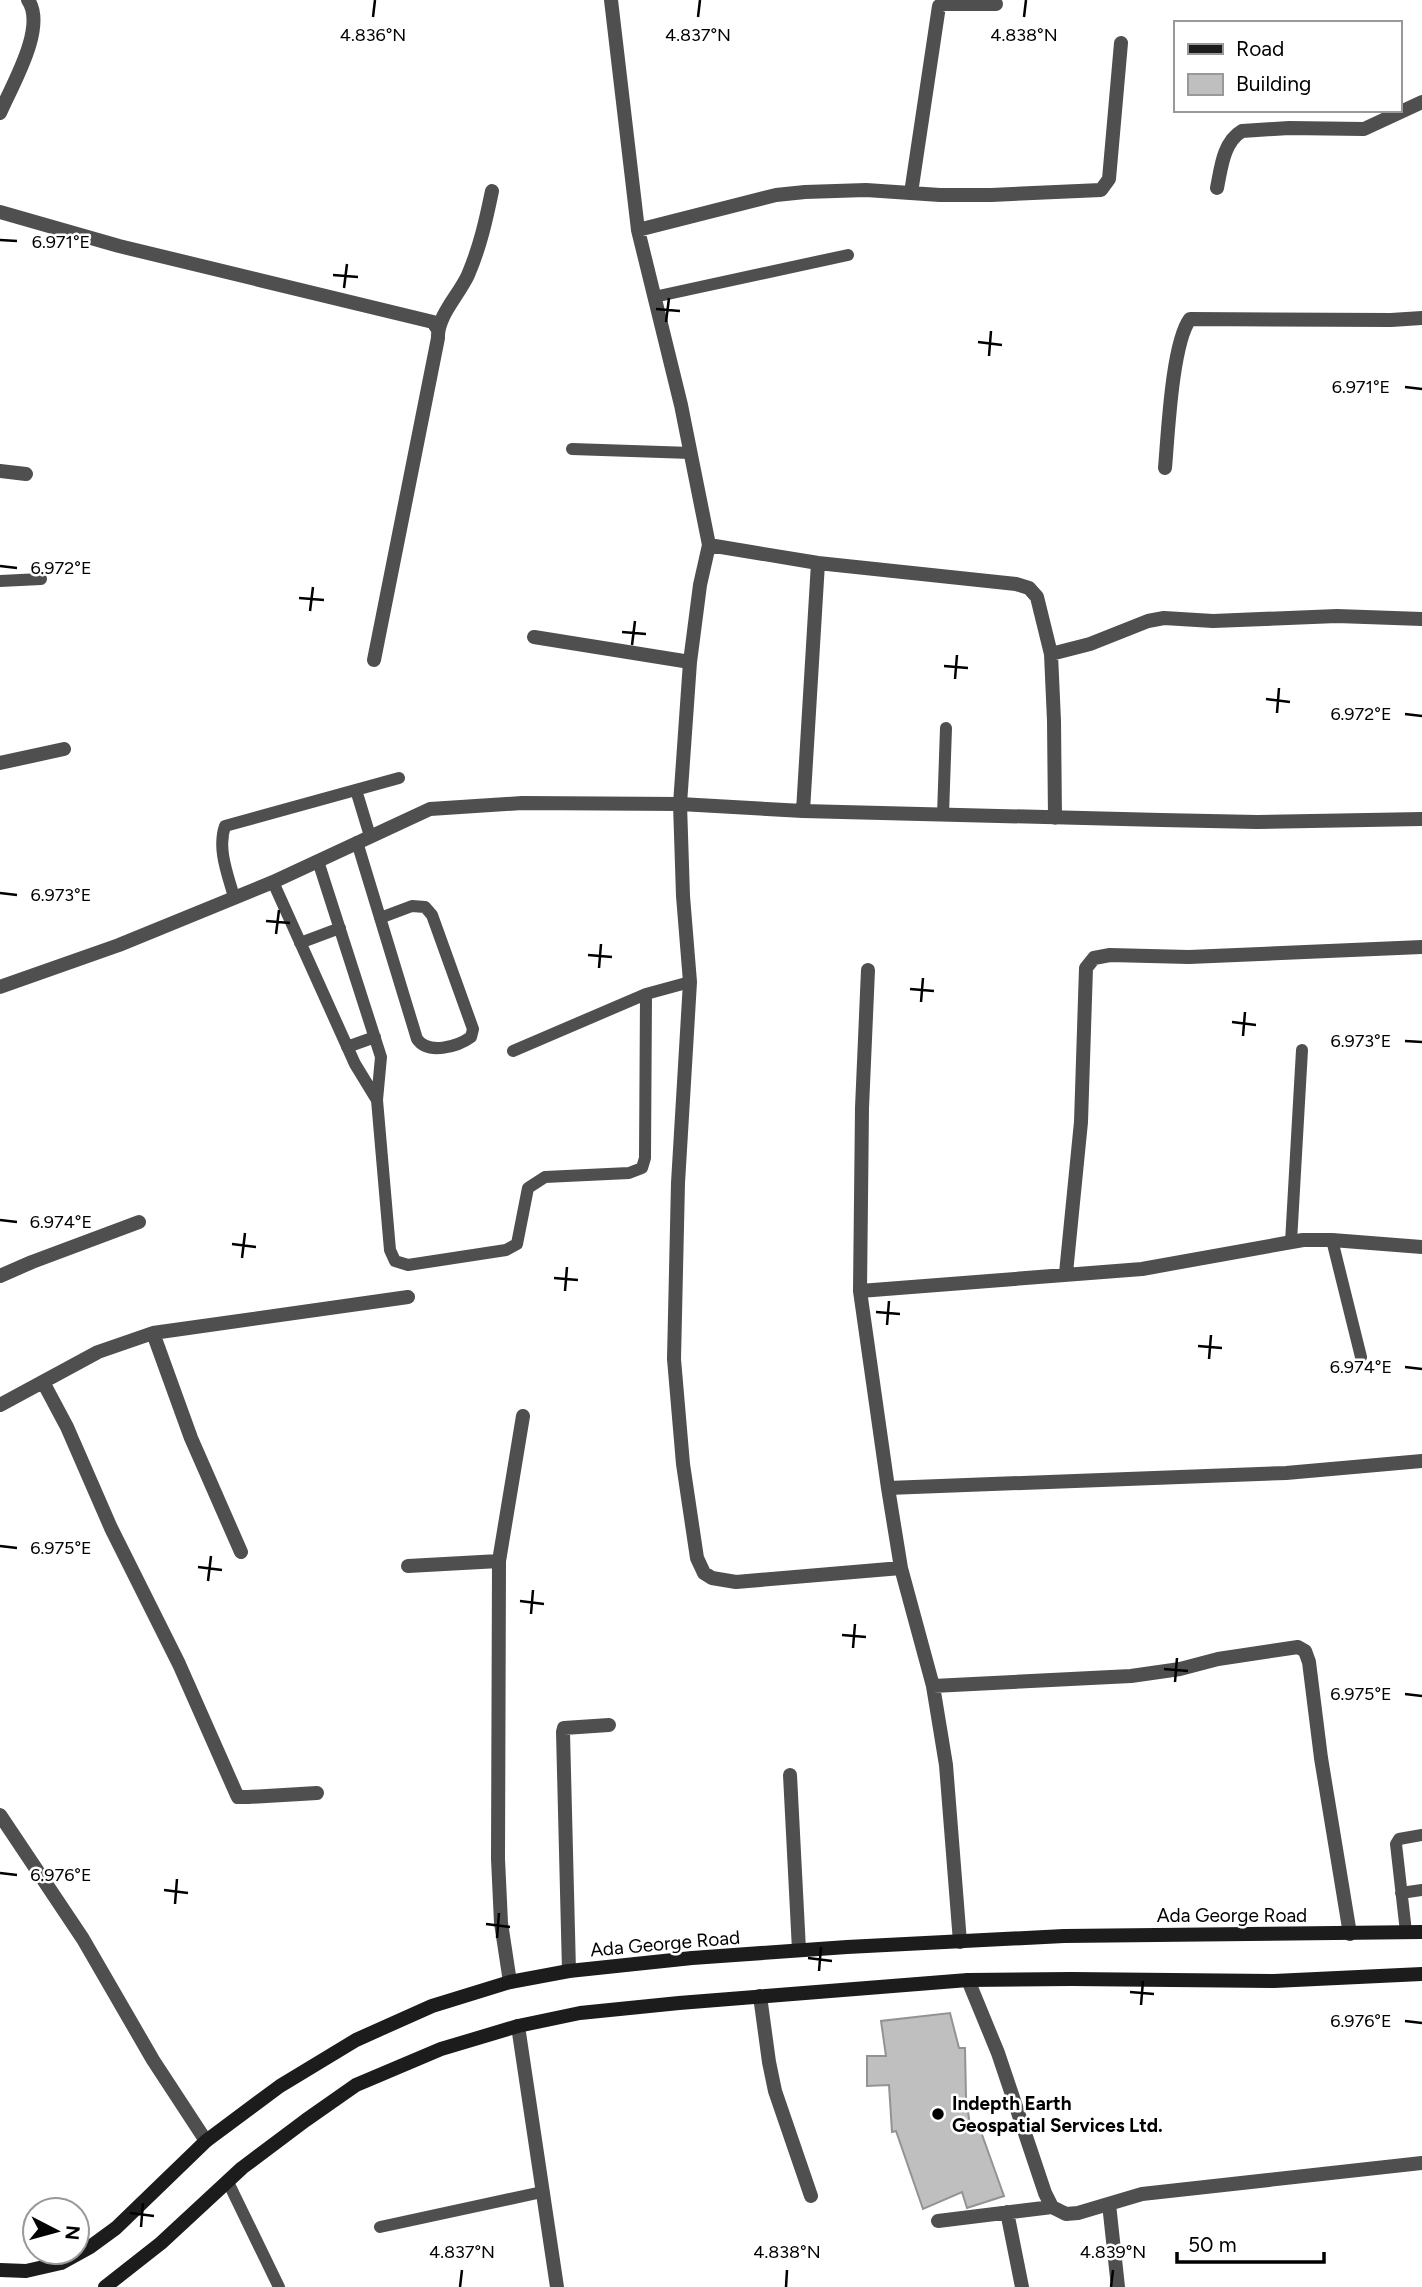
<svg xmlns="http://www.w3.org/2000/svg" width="1422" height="2287" viewBox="0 0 1422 2287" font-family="Figtree,sans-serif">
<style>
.building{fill:#bfbfbf;stroke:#939393;stroke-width:2}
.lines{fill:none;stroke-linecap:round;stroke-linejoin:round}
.lane{stroke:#4f4f4f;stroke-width:12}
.street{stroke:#4f4f4f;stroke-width:14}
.secondary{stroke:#1c1c1c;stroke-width:14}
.ticks{fill:none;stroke:#000;stroke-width:2.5}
.poi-dot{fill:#000;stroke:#fff;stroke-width:2.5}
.labels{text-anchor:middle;stroke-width:5;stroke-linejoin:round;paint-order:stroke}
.street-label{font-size:19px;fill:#000;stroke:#fff}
.poi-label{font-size:19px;font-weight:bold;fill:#000;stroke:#fff;text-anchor:start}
.ticks-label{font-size:18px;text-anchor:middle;fill:#000;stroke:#fff;stroke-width:5;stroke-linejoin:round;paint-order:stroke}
</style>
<rect width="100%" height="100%" fill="#fff"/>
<path class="building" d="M950,2013L959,2048H965L966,2098L971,2132L980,2129L1004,2196L967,2208L962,2192L923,2209L896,2131L892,2132L889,2085L867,2086V2056H886L881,2021Z"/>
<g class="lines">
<path class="lane" d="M654,297L848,255
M572,449L691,453
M0,581L41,579
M356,790L370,836
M943,815L946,728
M357,842L417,1039C428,1055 457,1047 471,1037L473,1029L432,915L425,907L412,906L380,918
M318,861L381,1057L377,1100L390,1250L395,1261L408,1265L506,1250L517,1244L528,1188L545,1177L629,1173L642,1168L645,1158L646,994
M273,882L355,1064L377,1100
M234,897C228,875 217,849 225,826L399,778
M300,943L340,928
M347,1047L375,1037
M513,1051L646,994L690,982
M1332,1240L1361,1357
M1291,1242L1302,1050
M1401,1893L1422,1890
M1406,1932L1396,1844L1399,1839L1422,1835
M228,2182L279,2287
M380,2227L542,2192"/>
<path class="street" d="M611,0L638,230L681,405L709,545L700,585L690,662L680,804L683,896L690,982L678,1183L674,1359L683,1464L697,1558L704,1573L712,1578L736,1582L901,1568
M0,113C12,85 47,27 28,0
M1217,188C1221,169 1223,142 1242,131L1289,128L1364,129L1422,102
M911,193L939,6L944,4H996
M0,212L119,246L433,322L437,328
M638,230L776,195L805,192L866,190L940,195H991L1101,190L1109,179L1121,43
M1165,468C1168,434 1172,343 1190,319L1391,320L1422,318
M0,471L26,474
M709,545L818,563L1016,584L1029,588L1037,597L1051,654L1054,721L1055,818
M534,637L690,662
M1051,654L1090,644L1148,621L1164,618L1213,621L1337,616L1422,619
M374,660L438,338C437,316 459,295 468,275C480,247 486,220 492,191
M0,763L64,749
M803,811L818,563
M868,970L862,1108L860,1291L888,1488L901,1568L933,1686L946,1765L960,1942
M0,987L119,945L273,882L430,809L522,803L680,804L803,811L1161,820L1257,822L1422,819
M1066,1273L1081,1122L1086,968L1094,958L1110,955L1189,957L1422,947
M0,1276L32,1262L139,1222
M860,1291L1142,1269L1303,1240H1332L1422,1247
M153,1333L191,1438L241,1552
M43,1382L67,1427L111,1528L179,1664L236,1793L238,1797H248L317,1793
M0,1405L98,1352L153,1333L408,1297
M888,1488L1286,1473L1422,1461
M408,1566L499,1561
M933,1686L1131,1676L1180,1669L1218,1659L1298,1647L1305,1651L1309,1662L1321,1758L1350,1934
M790,1775L799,1950
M0,1815L83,1939L153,2060L206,2141
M569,1971L563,1732L564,1728L609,1725
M968,1980L998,2053L1045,2193L1052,2207L1066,2214L1078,2213L1142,2194L1422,2163
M510,1982L501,1923L498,1859L499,1561L523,1416
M760,1996L769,2062L775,2091L811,2196
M518,2026L557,2287
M1109,2204L1118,2287
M1007,2212L1022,2287
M938,2221L1052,2207"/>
<path class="secondary" d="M0,2270L26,2271L61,2263L90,2247L116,2228L206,2141L280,2086L356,2040L432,2006L510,1982L569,1971L692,1958L847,1947L1064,1936L1422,1932
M105,2287L161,2243L242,2168L306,2120L356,2085L441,2049L518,2026L580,2013L679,2003L968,1980L1071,1979L1274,1981L1422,1974"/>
</g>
<path class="ticks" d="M373,17L375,0M698,17L700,0M1024,17L1026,0M0,240L17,241M333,275L358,277M344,288L347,264M656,309L680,311M666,322L669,298M978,342L1002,345M989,356L991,331M1405,387L1422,389M0,566L17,568M299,598L324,600M310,611L313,587M622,632L646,634M632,645L635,621M944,666L968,668M955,679L957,655M1266,699L1290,702M1277,713L1279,688M1405,714L1422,716M0,893L17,895M266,921L290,923M276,934L279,910M588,955L612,957M599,968L601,944M910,989L934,991M921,1002L923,978M1232,1022L1256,1025M1243,1036L1245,1012M1405,1041L1422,1042M0,1220L17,1222M232,1244L256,1247M242,1258L245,1233M554,1278L578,1280M565,1291L567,1267M876,1312L900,1314M887,1325L889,1301M1198,1346L1222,1348M1209,1359L1211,1335M1405,1367L1422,1369M0,1546L17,1548M198,1567L222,1570M208,1581L211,1556M520,1601L544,1604M531,1614L533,1590M842,1635L866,1637M853,1648L855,1624M1164,1669L1188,1671M1175,1682L1177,1658M1405,1694L1422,1696M0,1873L17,1875M164,1890L188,1893M175,1904L177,1879M486,1924L510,1927M497,1938L499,1913M808,1958L832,1961M819,1971L821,1947M1130,1992L1154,1994M1141,2005L1143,1981M1405,2021L1422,2023M130,2213L154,2216M141,2227L143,2203M460,2287L462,2270M786,2287L787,2270M1111,2287L1113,2270"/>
<circle class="poi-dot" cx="938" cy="2114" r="7"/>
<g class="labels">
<g class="street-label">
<text x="1232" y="1922">Ada George Road</text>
<text transform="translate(665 1943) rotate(-5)" y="7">Ada George Road</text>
</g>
<g class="poi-label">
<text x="952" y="2110">Indepth Earth<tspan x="952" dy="22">Geospatial Services Ltd.</tspan></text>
</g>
</g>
<g class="ticks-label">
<text x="373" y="41">4.836°N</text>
<text x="698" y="41">4.837°N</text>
<text x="1024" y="41">4.838°N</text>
<text x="61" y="248">6.971°E</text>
<text x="1361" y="393">6.971°E</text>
<text x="61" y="574">6.972°E</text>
<text x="1361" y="720">6.972°E</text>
<text x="61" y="901">6.973°E</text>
<text x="1361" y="1047">6.973°E</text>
<text x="61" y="1228">6.974°E</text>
<text x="1361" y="1373">6.974°E</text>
<text x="61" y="1554">6.975°E</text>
<text x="1361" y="1700">6.975°E</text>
<text x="61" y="1881">6.976°E</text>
<text x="1361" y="2027">6.976°E</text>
<text x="462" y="2258">4.837°N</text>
<text x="787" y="2258">4.838°N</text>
<text x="1113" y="2258">4.839°N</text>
</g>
<rect x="1174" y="21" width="228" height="91" fill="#ffffff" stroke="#999999" stroke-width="2"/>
<rect x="1188" y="44" width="35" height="10" fill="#1c1c1c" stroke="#999999" stroke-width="2"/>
<text x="1236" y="56" font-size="21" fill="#000000">Road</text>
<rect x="1188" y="74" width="35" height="21" fill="#bfbfbf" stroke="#999999" stroke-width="2"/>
<text x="1236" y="91" font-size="21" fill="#000000">Building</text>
<g transform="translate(56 2231) rotate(96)"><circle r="33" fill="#ffffff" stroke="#999999" stroke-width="2"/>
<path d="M0-5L12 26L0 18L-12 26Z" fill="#000000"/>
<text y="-10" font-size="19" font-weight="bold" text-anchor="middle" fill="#000000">N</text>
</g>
<path d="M1177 2252v10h147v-10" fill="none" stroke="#000000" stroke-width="3.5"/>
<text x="1188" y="2252" font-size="21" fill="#000000" stroke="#ffffff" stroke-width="5" paint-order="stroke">50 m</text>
</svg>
